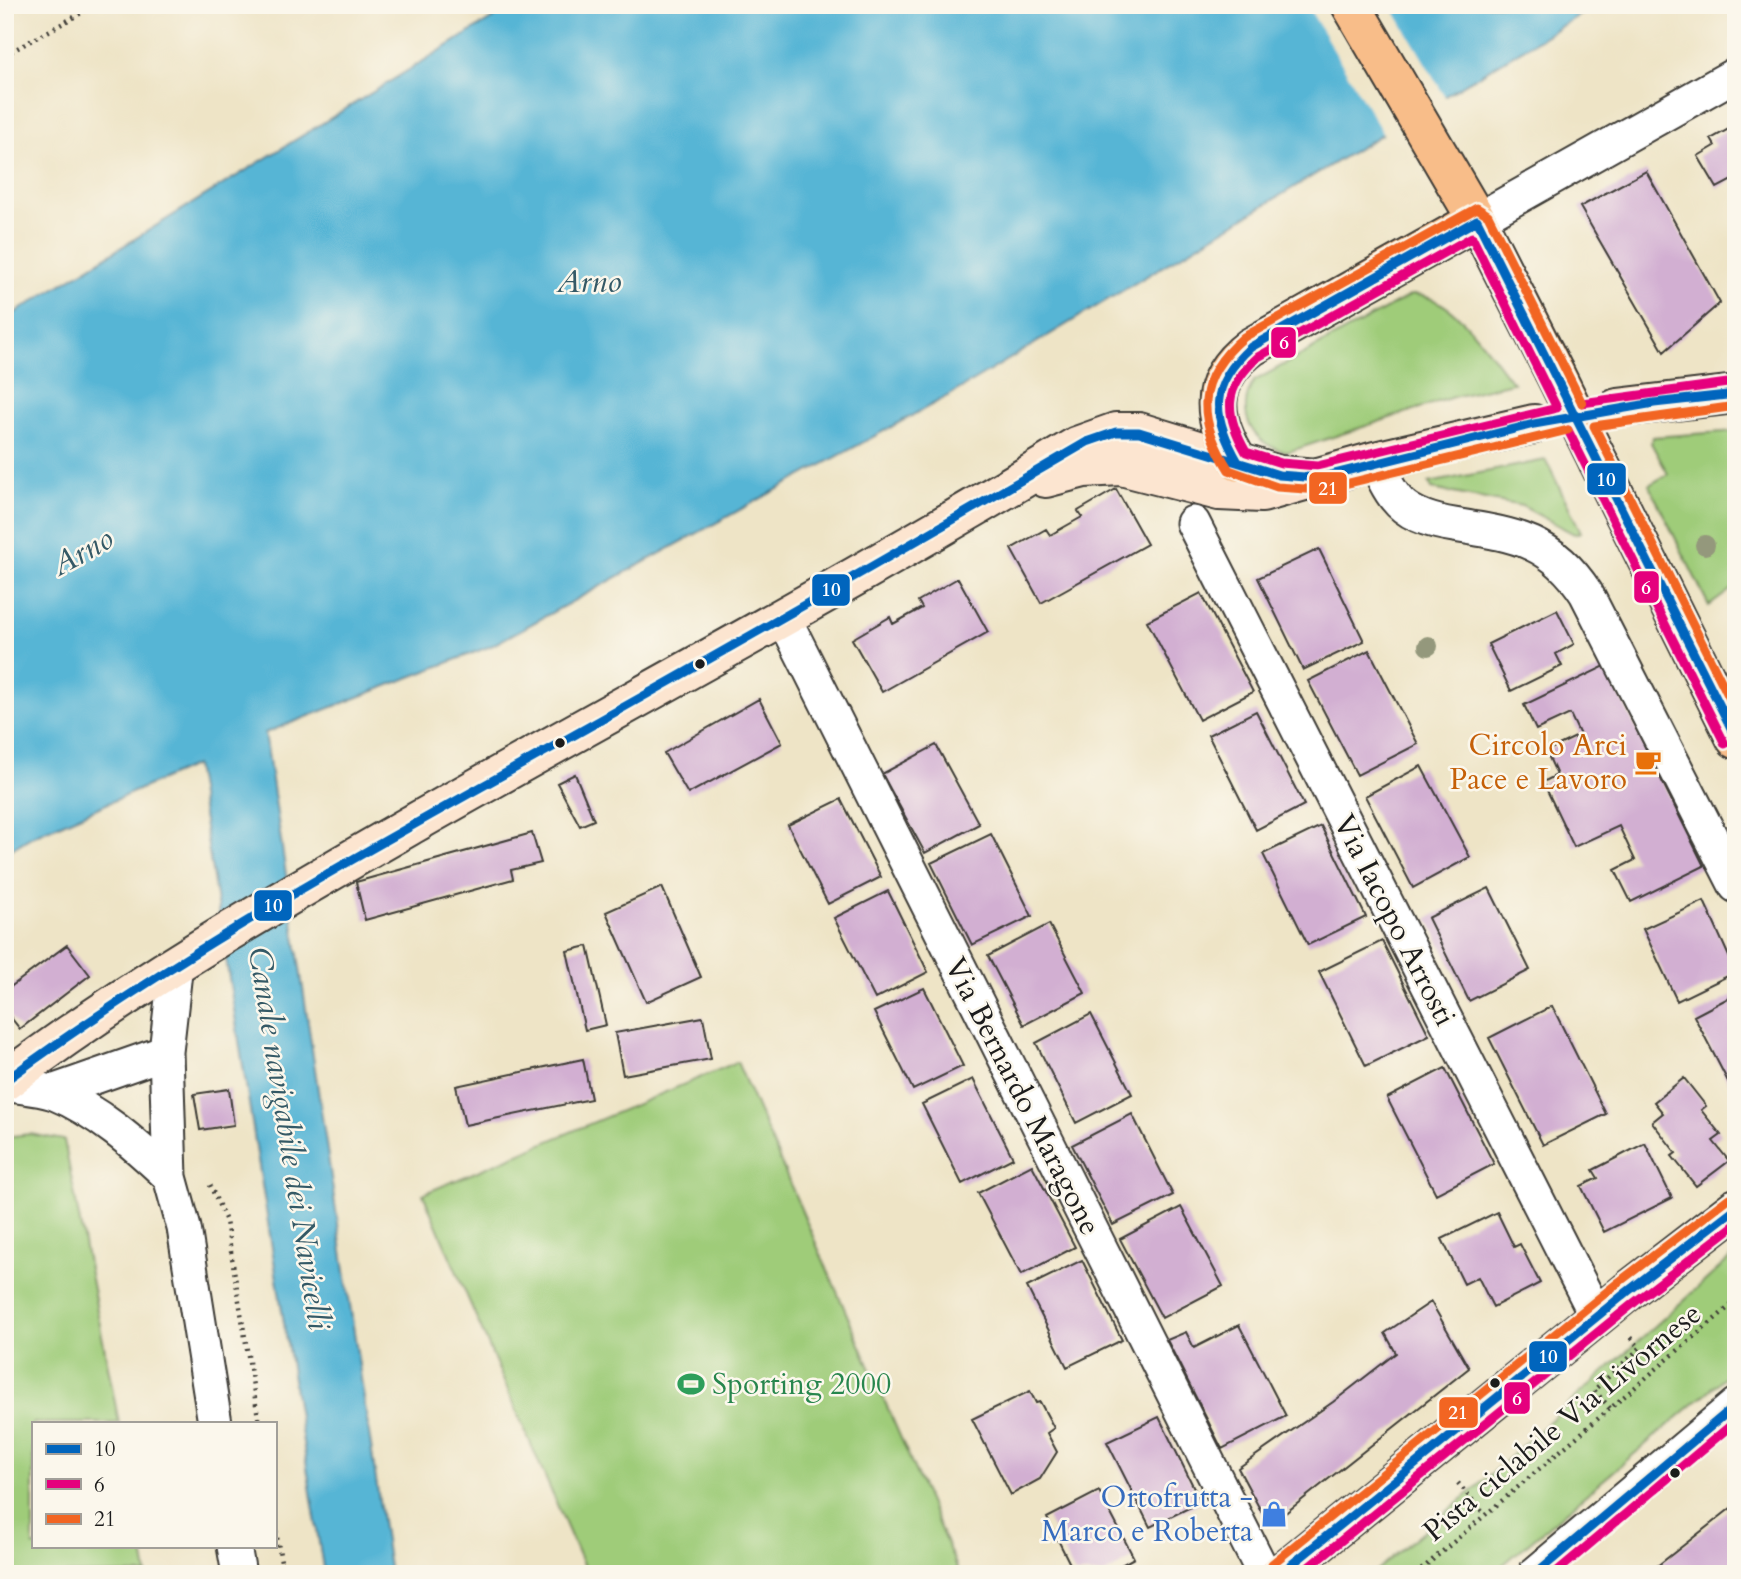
<svg xmlns="http://www.w3.org/2000/svg" width="1741" height="1579" viewBox="0 0 1741 1579" font-family="Cardo,serif">
<style>
.green{fill:#9fcc79;stroke:#5e744a;stroke-width:2}
.water{fill:#57b5d5;stroke:#3a6878;stroke-width:2}
.pier{fill:#eee4c6}
.building{fill:#d2afd2}
.lines{fill:none;stroke-linecap:round;stroke-linejoin:round}
.street-casing{stroke:#3c3a36;stroke-width:37}
.secondary-casing{stroke:#3c3a36;stroke-width:42}
.primary-casing{stroke:#3c3a36;stroke-width:42}
.path{stroke:#3c3a36;stroke-width:4.5;stroke-dasharray:2 5;stroke-linecap:butt}
.street{stroke:#fff;stroke-width:33}
.secondary{stroke:#fce5d0;stroke-width:38}
.primary{stroke:#f8bd89;stroke-width:38}
.primary-bridge-casing{stroke:#3c3a36;stroke-width:42;stroke-linecap:butt}
.primary-bridge{stroke:#f8bd89;stroke-width:38}
.bus-1-casing{stroke:#fbf7ec;stroke-width:14}
.bus-2-casing{stroke:#fbf7ec;stroke-width:14}
.bus-3-casing{stroke:#fbf7ec;stroke-width:14}
.bus-1{stroke:#0065bd;stroke-width:9}
.bus-2{stroke:#e5007d;stroke-width:9}
.bus-3{stroke:#f26522;stroke-width:9}
.tree{fill:#94987b}
.bus-dot{fill:#1c1c1c;stroke:#fbf7ec;stroke-width:2.5}
.labels{text-anchor:middle;stroke-width:5;stroke-linejoin:round;paint-order:stroke}
.food-label{font-size:30px;fill:#c56008;stroke:#fbf7ec;text-anchor:end}
.street-label{font-size:30px;fill:#1c1c1c;stroke:#fbf7ec}
.leisure-label{font-size:30px;fill:#27864d;stroke:#fbf7ec;text-anchor:start}
.shop-label{font-size:30px;fill:#366cbe;stroke:#fbf7ec;text-anchor:end}
.water-label{font-size:32px;font-style:italic;fill:#345966;stroke:#fbf7ec}
.line-badge{stroke:#fbf7ec;stroke-width:2.5}
.badge-label{font-size:19px;text-anchor:middle;font-weight:bold;fill:#fff}
</style>
<rect width="100%" height="100%" fill="#fbf7ec"/>
<filter id="ink" filterUnits="userSpaceOnUse"><feTurbulence type="fractalNoise" baseFrequency=".0143" numOctaves="2"/><feDisplacementMap in="SourceGraphic" scale="14" xChannelSelector="R" yChannelSelector="G"/><feConvolveMatrix kernelMatrix="1 2 1 2 8 2 1 2 1" color-interpolation-filters="sRGB"/></filter>
<filter id="wash" filterUnits="userSpaceOnUse"><feTurbulence type="fractalNoise" baseFrequency=".00686" numOctaves="4" result="noise"/><feDisplacementMap in="SourceGraphic" scale="28" xChannelSelector="R" yChannelSelector="G"/><feGaussianBlur stdDeviation="1.57" result="paint"/><feColorMatrix in="noise" values="0 0 0 0 0 0 0 0 0 0 0 0 0 0 0 0 0 1.4 0 .05"/><feComposite in="paint" operator="in"/></filter>
<g filter="url(#wash)">
<rect width="100%" height="100%" fill="#eee4c6"/>
<path class="green" d="M1411,295C1455,294 1487,352 1513,383L1453,397L1288,452C1253,446 1234,413 1254,381Z
M1736,431V586L1709,606L1649,485L1668,474L1651,443L1653,437Z
M1546,460L1581,532L1574,534L1522,506L1432,489L1429,483Z
M737,1062L960,1574H587L423,1194Z
M30,1134L64,1140L119,1423H33V1546H142L147,1574H5V1137Z
M1736,1253V1368L1492,1574H1372L1472,1491Z"/>
<path class="water" d="M514,5H1596L948,396L491,646L265,733L390,1574H324L195,765L31,837L5,853V319Z"/>
<path class="pier" d="M1307,5H1391L1447,100L1385,137Z"/>
<g id="blocks">
<path class="building" d="M1736,125V178L1717,188L1698,156L1715,146L1711,139Z
M1646,171L1720,303L1664,352L1580,207Z
M1116,489L1147,544L1041,603L1011,549L1046,529L1050,535L1082,517L1078,511Z
M1319,549L1364,641L1303,670L1258,578Z
M958,578L988,632L882,692L852,639L890,617L893,624L922,608L918,601Z
M1201,593L1253,692L1199,720L1147,621Z
M1557,610L1574,644L1556,654L1562,666L1511,691L1488,644Z
M1369,650L1418,744L1357,775L1308,681Z
M1605,666L1704,866L1631,902L1615,870L1635,860L1619,826L1574,847L1543,782L1557,775L1546,751L1580,735L1570,714L1536,730L1524,705Z
M759,699L782,743L688,794L664,753Z
M1256,711L1304,805L1256,830L1208,735Z
M936,745L979,824L925,853L882,774Z
M1421,766L1470,857L1413,888L1365,796Z
M575,774L594,820L580,826L557,783Z
M841,799L881,877L828,904L788,825Z
M1321,826L1366,917L1308,945L1263,854Z
M532,833L541,863L511,870L513,879L365,920L356,882Z
M991,834L1032,916L972,945L931,863Z
M662,887L701,977L646,1002L606,912Z
M1489,888L1530,970L1469,1001L1428,918Z
M888,891L928,972L875,999L834,918Z
M1704,901L1736,972L1677,1001L1643,929Z
M1049,924L1085,993L1024,1025L988,956Z
M1382,941L1429,1035L1366,1066L1319,972Z
M67,945L90,975L20,1029L5,1010V991Z
M588,946L606,1025L585,1030L567,951Z
M924,988L963,1066L913,1090L874,1012Z
M1736,994V1097L1694,1016Z
M1552,1006L1606,1114L1543,1145L1489,1038Z
M1091,1014L1132,1094L1076,1123L1036,1043Z
M703,1017L711,1059L623,1075L615,1033Z
M583,1059L591,1099L465,1125L456,1086Z
M1445,1068L1494,1164L1436,1194L1387,1098Z
M1684,1078L1706,1106L1701,1110L1721,1135L1713,1141L1729,1161L1696,1186L1672,1156L1676,1153L1652,1122L1663,1113L1654,1102Z
M973,1079L1013,1158L962,1184L922,1104Z
M229,1089L234,1125L200,1130L194,1094Z
M1132,1114L1173,1195L1113,1225L1072,1145Z
M1645,1143L1672,1198L1604,1232L1581,1186L1598,1178L1593,1170Z
M1032,1165L1075,1247L1021,1275L978,1193Z
M1181,1207L1223,1286L1162,1318L1120,1239Z
M1497,1212L1514,1247L1520,1244L1540,1283L1493,1307L1478,1277L1464,1284L1442,1239Z
M1082,1260L1122,1340L1067,1367L1027,1287Z
M1431,1302L1469,1368L1269,1526L1238,1468L1333,1402L1396,1353L1385,1333Z
M1239,1325L1286,1416L1222,1449L1167,1340L1186,1332L1194,1348Z
M1030,1391L1036,1403L1040,1402L1054,1428L1047,1433L1057,1452L1040,1479L1011,1495L972,1419Z
M1159,1417L1201,1502L1150,1527L1107,1442Z
M1099,1491L1134,1558L1105,1574H1075L1047,1518Z
M1736,1504V1574H1647Z"/>
</g>
</g>
<g filter="url(#ink)">
<use href="#blocks" fill-opacity="0" stroke="#3c3a36" stroke-width="2"/>
<g class="lines">
<g class="street-casing">
<path id="street" d="M1477,220L1736,74
M1375,461C1382,475 1389,492 1400,503C1414,517 1436,522 1454,525C1514,535 1551,539 1586,593L1736,886
M1193,523L1597,1317
M784,618L1264,1574
M5,1084C21,1087 39,1088 54,1093C98,1111 136,1145 170,1177L166,1052L176,963
M52,1092L166,1052
M170,1177L184,1228L215,1423
M234,1546L239,1574
M1535,1574L1736,1405"/>
</g>
<g class="secondary-casing">
<path id="secondary" d="M1617,408L1736,394
M1046,478L1084,468L1121,466L1219,491L1262,493L1375,461L1534,424
M5,1081C135,983 277,902 418,821C638,696 861,578 1077,446L1116,432H1139L1279,475L1318,478
M1280,1574L1627,1292L1736,1208"/>
</g>
<g class="primary-casing">
<path id="primary" d="M1351,5L1477,220L1553,370
M1238,462C1211,419 1206,381 1251,347L1477,220
M1599,463L1736,739"/>
</g>
<path class="path" d="M5,55L96,5
M210,1185L226,1221L259,1423
M5,1376L9,1393L5,1406
M1610,1408L1594,1390L1640,1348L1630,1336
M1458,1483L1485,1515
M275,1524L283,1574
M1416,1574L1736,1301"/>
<use href="#street" class="street"/>
<use href="#secondary" class="secondary"/>
<use href="#primary" class="primary"/>
<g class="primary-bridge-casing">
<path id="primary-bridge" d="M1553,370L1599,463"/>
</g>
<use href="#primary-bridge" class="primary-bridge"/>
<g class="bus-1-casing">
<path id="bus-1" d="M1477,220L1736,738
M1238,462C1211,415 1209,385 1251,347L1477,220
M5,1081C180,952 371,848 560,743C737,644 912,544 1087,442L1116,432H1139L1279,475L1318,478L1534,424L1654,403L1736,394
M1280,1574L1627,1292L1736,1208
M1535,1574L1736,1405"/>
</g>
<g class="bus-2-casing">
<path id="bus-2" d="M1472,237L1557,408L1317,466L1281,463L1246,452C1224,413 1223,388 1258,357Z
M1582,403L1735,382
M1568,430L1725,744
M1300,1574L1635,1302L1736,1224
M1554,1574L1736,1421"/>
</g>
<g class="bus-3-casing">
<path id="bus-3" d="M1736,406L1594,426L1736,711
M1568,430L1320,490L1277,487L1229,470C1196,418 1196,378 1244,337L1477,208L1488,215L1582,403
M1272,1564L1619,1282L1729,1198"/>
</g>
<use href="#bus-1" class="bus-1"/>
<use href="#bus-2" class="bus-2"/>
<use href="#bus-3" class="bus-3"/>
</g>
<g class="tree">
<circle cx="1705" cy="545" r="10"/>
<circle cx="1428" cy="646" r="10"/>
</g>
</g>
<defs>
<g id="cafe-bare" transform="scale(2.1)"><path d="M-5.5-4.5H6V0H3Q3 3.5 0 3.5H-2.5Q-5.5 3.5-5.5 0ZM3-3.2v2h1.7v-2ZM-6 4.5H4V6H-6Z" fill="#e8710a" stroke="#fbf7ec" stroke-width="2.5" paint-order="stroke"/></g>
<g id="stadium-bare" transform="scale(2.1)"><path d="M0-5a6.5 5 0 1 0 0 10a6.5 5 0 1 0 0-10ZM-3.5-1.8h7v3.6h-7Z" fill="#2e9e5b" stroke="#fbf7ec" stroke-width="2.5" paint-order="stroke"/></g>
<g id="shop-bare" transform="scale(2.1)"><path d="M-5-2.5h2.3a2.7 3.5 0 0 1 5.4 0H5L5.5 6h-11ZM-1.5-2.5h3a1.5 2.3 0 0 0-3 0Z" fill="#3f7fe0" stroke="#fbf7ec" stroke-width="2.5" paint-order="stroke"/></g>
</defs>
<g fill-rule="evenodd">
<use href="#cafe-bare" x="1648" y="762"/>
<use href="#stadium-bare" x="691" y="1384"/>
<use href="#shop-bare" x="1274" y="1514"/>
</g>
<g class="bus-dot">
<circle cx="700" cy="664" r="6"/>
<circle cx="560" cy="743" r="6"/>
<circle cx="1495" cy="1383" r="6"/>
<circle cx="1675" cy="1473" r="6"/>
</g>
<g class="labels">
<g class="food-label">
<text x="1627" y="755">Circolo Arci<tspan x="1627" dy="34">Pace e Lavoro</tspan></text>
</g>
<g class="street-label">
<text transform="translate(1395 920) rotate(63)" y="10">Via Iacopo Arrosti</text>
<text transform="translate(1023 1096) rotate(63)" y="10">Via Bernardo Maragone</text>
<text transform="translate(1562 1422) rotate(-40)" y="10">Pista ciclabile Via Livornese</text>
</g>
<g class="leisure-label">
<text x="712" y="1394">Sporting 2000</text>
</g>
<g class="shop-label">
<text x="1253" y="1507">Ortofrutta -<tspan x="1253" dy="34">Marco e Roberta</tspan></text>
</g>
<g class="water-label">
<text x="589" y="292">Arno</text>
<text transform="translate(82 551) rotate(-29)" y="11">Arno</text>
<text transform="translate(290 1138) rotate(81)" y="11">Canale navigabile dei Navicelli</text>
</g>
</g>
<g class="line-badge">
<rect x="1270" y="326" width="27" height="33" rx="7" fill="#e5007d"/>
<rect x="1586" y="462" width="41" height="34" rx="7" fill="#0065bd"/>
<rect x="1308" y="471" width="40" height="34" rx="7" fill="#f26522"/>
<rect x="1633" y="570" width="27" height="34" rx="7" fill="#e5007d"/>
<rect x="811" y="573" width="40" height="34" rx="7" fill="#0065bd"/>
<rect x="253" y="889" width="40" height="33" rx="7" fill="#0065bd"/>
<rect x="1528" y="1340" width="40" height="33" rx="7" fill="#0065bd"/>
<rect x="1503" y="1381" width="28" height="34" rx="7" fill="#e5007d"/>
<rect x="1438" y="1396" width="41" height="33" rx="7" fill="#f26522"/>
</g>
<g class="badge-label">
<text x="1284" y="349">6</text>
<text x="1606" y="486">10</text>
<text x="1328" y="495">21</text>
<text x="1646" y="594">6</text>
<text x="831" y="596">10</text>
<text x="273" y="912">10</text>
<text x="1548" y="1363">10</text>
<text x="1517" y="1405">6</text>
<text x="1458" y="1419">21</text>
</g>
<rect width="1741" height="1579" fill="none" stroke="#fbf7ec" stroke-width="28"/>
<rect x="32" y="1422" width="245" height="126" fill="#fbf7ec" stroke="#a29f99" stroke-width="2"/>
<rect x="46" y="1444" width="35" height="10" fill="#0065bd" stroke="#a29f99" stroke-width="2"/>
<text x="94" y="1456" font-size="21" fill="#1c1c1c">10</text>
<rect x="46" y="1479" width="35" height="10" fill="#e5007d" stroke="#a29f99" stroke-width="2"/>
<text x="94" y="1492" font-size="21" fill="#1c1c1c">6</text>
<rect x="46" y="1514" width="35" height="10" fill="#f26522" stroke="#a29f99" stroke-width="2"/>
<text x="94" y="1526" font-size="21" fill="#1c1c1c">21</text>
</svg>
